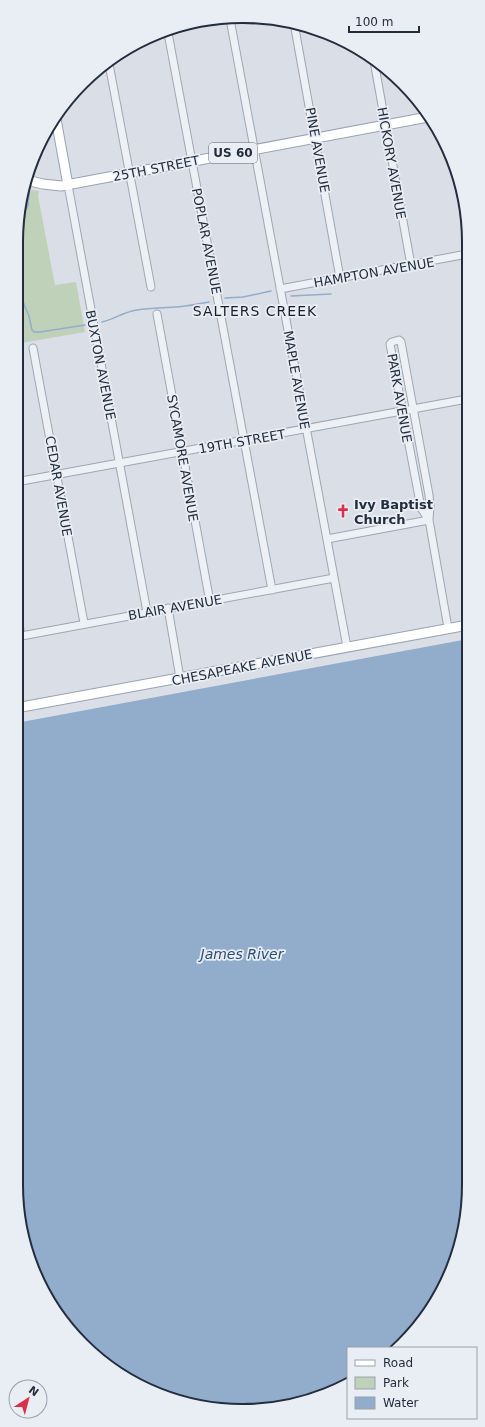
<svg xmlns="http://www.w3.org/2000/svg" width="485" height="1427" viewBox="0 0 485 1427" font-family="'DejaVu Sans',sans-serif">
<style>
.green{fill:#c0d1ba}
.water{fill:#91adcb}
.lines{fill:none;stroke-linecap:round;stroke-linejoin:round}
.stream{stroke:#91adcb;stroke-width:1.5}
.minor-casing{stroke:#9fa6b1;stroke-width:9}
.major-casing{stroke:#98a3b3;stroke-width:11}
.minor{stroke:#edf0f5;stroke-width:7}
.major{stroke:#fff;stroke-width:9}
.labels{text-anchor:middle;stroke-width:3.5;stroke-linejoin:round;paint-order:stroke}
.shield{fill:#e9eef5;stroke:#5e6775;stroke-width:1}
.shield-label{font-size:12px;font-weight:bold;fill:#232d3e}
.street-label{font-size:13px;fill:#232d3e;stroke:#e9eef5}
.poi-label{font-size:13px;font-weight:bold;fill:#232d3e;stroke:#e9eef5;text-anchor:start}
.neighbourhood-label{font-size:14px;letter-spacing:1px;fill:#161e2e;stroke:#e9eef5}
.water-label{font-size:14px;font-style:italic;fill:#2a4c75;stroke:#e9eef5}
.rim{fill:none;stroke:#232d3e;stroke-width:2}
</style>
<rect width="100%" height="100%" fill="#dadfe7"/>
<path class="green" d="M32,190L39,191L38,196L55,285L76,282L85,332L16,344V243L22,195H25Z"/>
<path class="water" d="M468,639L469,1184L461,1243L431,1311L393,1348H348V1382L301,1403L213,1409L142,1388L72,1334L33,1271L16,1184V723Z"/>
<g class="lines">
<path class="stream" d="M32,179L46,139
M18,230L28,205L30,184
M16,291L21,297L29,316L32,330L34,332H40L85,325
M291,296L331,294
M225,298L243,297L271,291
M102,322C115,319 123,312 137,310C150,308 162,308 175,307C186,307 197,304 209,302"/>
<g class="minor-casing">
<path id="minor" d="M230,19L347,647
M294,23L340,278
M168,33L272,590
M374,61L411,265
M109,64L151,287
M68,185L147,612
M280,289L467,254
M157,314L210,602
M33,348L84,623
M16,482L467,399
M429,520L421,508L390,344L392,342L399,340L401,342L429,495L430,505L429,520L448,628
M327,539L429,520
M16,606L21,636
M168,608L180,678
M16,637L334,578"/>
</g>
<g class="major-casing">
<path id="major" d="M56,119L68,185
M26,180L43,184L61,186L428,117
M16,708L468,625"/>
</g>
<use href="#minor" class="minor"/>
<use href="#major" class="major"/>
</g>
<defs>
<g id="church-bare" transform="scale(1.08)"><path d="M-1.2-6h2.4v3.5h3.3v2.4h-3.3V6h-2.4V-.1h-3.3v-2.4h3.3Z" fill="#db304a" stroke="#e9eef5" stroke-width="2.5" paint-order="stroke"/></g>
</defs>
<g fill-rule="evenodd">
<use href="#church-bare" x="343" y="511"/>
</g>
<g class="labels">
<rect class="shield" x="209" y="143" width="48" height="20" rx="3"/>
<g class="shield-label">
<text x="233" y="157">US 60</text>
</g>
<g class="street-label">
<text transform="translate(318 150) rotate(80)" y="5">PINE AVENUE</text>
<text transform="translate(392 163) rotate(80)" y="5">HICKORY AVENUE</text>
<text transform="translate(156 168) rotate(-11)" y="5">25TH STREET</text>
<text transform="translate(207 241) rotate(79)" y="5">POPLAR AVENUE</text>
<text transform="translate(374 272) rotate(-10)" y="5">HAMPTON AVENUE</text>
<text transform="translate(101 365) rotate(79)" y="5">BUXTON AVENUE</text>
<text transform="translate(297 380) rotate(80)" y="5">MAPLE AVENUE</text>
<text transform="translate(400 398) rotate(80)" y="5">PARK AVENUE</text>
<text transform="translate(242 441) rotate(-10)" y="5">19TH STREET</text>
<text transform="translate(183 458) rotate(80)" y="5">SYCAMORE AVENUE</text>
<text transform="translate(59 486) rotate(80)" y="5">CEDAR AVENUE</text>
<text transform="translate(175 607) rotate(-10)" y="5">BLAIR AVENUE</text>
<text transform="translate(242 667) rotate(-11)" y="5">CHESAPEAKE AVENUE</text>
</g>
<g class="poi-label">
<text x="354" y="509">Ivy Baptist<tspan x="354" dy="15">Church</tspan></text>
</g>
<g class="neighbourhood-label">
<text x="255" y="316">SALTERS CREEK</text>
</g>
<g class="water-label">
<text x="242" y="959">James River</text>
</g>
</g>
<path d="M0 0H485V1427H0ZM242 23H243A219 219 0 0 1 462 242V1185A219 219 0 0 1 243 1404H242A219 219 0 0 1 23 1185V242A219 219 0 0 1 242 23Z" fill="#e9eef5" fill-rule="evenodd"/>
<path class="rim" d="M242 23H243A219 219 0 0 1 462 242V1185A219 219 0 0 1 243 1404H242A219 219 0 0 1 23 1185V242A219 219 0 0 1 242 23Z"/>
<rect x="347" y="1347" width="130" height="72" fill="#e9eef5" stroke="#9aa1ac"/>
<rect x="355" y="1360" width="20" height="6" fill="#ffffff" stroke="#9aa1ac"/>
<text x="383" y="1367" font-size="12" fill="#232d3e">Road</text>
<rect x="355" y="1377" width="20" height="12" fill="#c0d1ba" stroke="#9aa1ac"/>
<text x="383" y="1387" font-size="12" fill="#232d3e">Park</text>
<rect x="355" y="1397" width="20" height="12" fill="#91adcb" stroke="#9aa1ac"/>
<text x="383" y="1407" font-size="12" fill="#232d3e">Water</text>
<g transform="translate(28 1399) rotate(36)"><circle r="19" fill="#e9eef5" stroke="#9aa1ac"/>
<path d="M0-3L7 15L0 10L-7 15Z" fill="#db304a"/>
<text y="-6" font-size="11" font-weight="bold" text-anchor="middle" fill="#232d3e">N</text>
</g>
<path d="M349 26v6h70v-6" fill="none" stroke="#232d3e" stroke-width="2"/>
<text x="355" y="26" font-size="12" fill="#232d3e" stroke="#e9eef5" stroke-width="3" paint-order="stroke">100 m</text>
</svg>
